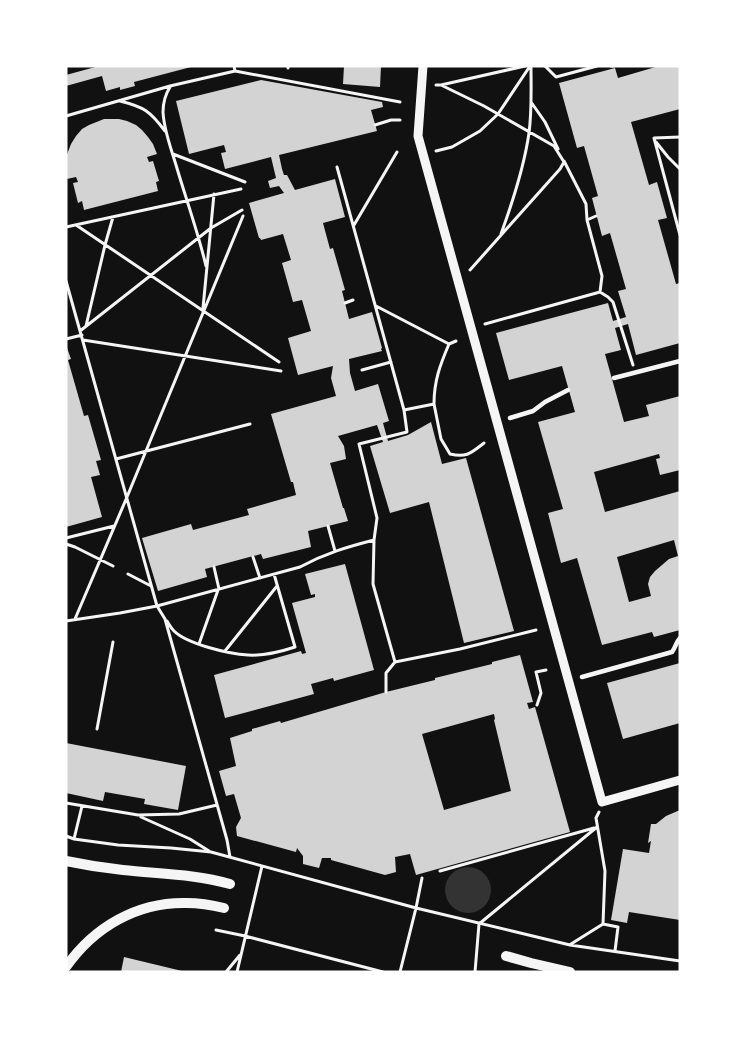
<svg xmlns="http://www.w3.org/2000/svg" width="746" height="1038" viewBox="0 0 746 1038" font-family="Barlow,sans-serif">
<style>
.water{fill:#333}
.building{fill:#d3d3d3;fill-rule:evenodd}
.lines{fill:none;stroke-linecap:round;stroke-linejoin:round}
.path{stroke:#f5f5f5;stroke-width:3}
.pedestrian{stroke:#f5f5f5;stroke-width:4.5}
.tertiary{stroke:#f5f5f5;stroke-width:9}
.secondary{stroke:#f5f5f5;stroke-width:10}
</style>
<rect width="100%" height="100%" fill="#111"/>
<path class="water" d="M445 890a23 23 0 1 1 46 0a23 23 0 1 1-46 0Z"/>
<path class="building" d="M99,66H191V67L134,82L135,86L120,90V87L106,91L102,76L66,86V75Z
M344,66H381L380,87L343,84Z
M659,66H680V109L631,122L649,185L657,182L667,218L658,220L676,284L680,283V343L636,355L628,324L615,328L621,350L605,354L624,422L649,416L646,405L680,396V470L660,475L656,459L660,458L659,454L594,472L605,512L680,491V630L654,637L652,632L602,645L577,558L561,563L548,513L563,509L538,422L575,412L562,366L509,380L496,333L608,303L613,321L626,317L618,291L626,289L610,233L602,236L592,198L598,196L584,146L577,148L559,83L615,68L618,78ZM674,540L678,556L669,559L655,571L650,577L648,584L651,596L629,602L617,557Z
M261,80L382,102L383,107L371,110L377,131L279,155L282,169L284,175H287L295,190L335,179L345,217L323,223L330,249L333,248L345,290L342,291L349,319L372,312L382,348L381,349L382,351L349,359L350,373L355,391L378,384L389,421L383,423L388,441L408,435L431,422L442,464L466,458L514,631L464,643L429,502L390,513L370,446L383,442L377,425L338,436L344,446L346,459L330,463L343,508H344L348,521L308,531L311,547L263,559L261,554L205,569L207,577L158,591L142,538L191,524L193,530L249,515L247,509L296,495L293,482H291L271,414L336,396L331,378L333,366L298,375L288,338L311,331L302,300L293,302L282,263L291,260L283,234L261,240L260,238H259L249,203L284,193L279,186L270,188L268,181L276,178L271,157L225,169L221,153L226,152L224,145L189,154L176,101Z
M104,119H119L127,121L136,125L142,130L148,137L153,144L157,154L147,157L149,162L153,161L159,181L156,182L158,191L84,210L82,201L78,203L73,183L78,182L76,177L67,179L66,157L71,144L76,136L82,129L89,125Z
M66,345L71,359L68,360L84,416L88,415L101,460L96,461L100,475L91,477L102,517L66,527Z
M345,564L374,670L334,681L333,678L311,684L314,694L225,718L214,675L301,651L302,654L306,653L292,603L315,597V594L311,595L305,574Z
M520,655L533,702L527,703L529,709L535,707L570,832L416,875L410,854L395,857L396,872L385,875L331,860V858H322L319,868L303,864V856L297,848L296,852L237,836L236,827L241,818L234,794L226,796L219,771L236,766L230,738L252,731V729L280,721L281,723L386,692L435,680V678L492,664V662ZM494,714L495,719L494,720L511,791L444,810L422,734Z
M680,663V723L623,739L607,683Z
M66,743L186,766L178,810L144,804L145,799L105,792L103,801L66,793Z
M680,810V920L629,912L627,923L611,920L623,849L649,853L651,841L648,843L651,824H656L666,816Z
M124,957L182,971V972H121Z"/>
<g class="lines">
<path class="path" d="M234,66L235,71
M545,66L556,77L597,66
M611,66H614
M288,68V66
M436,85H441L525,66
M441,85L484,106L554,146L564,162L560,169L470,270
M170,87C165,95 163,103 163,112C164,131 171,148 176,165C186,199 198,232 206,266
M120,101C144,107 150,111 165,131
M531,102L545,122L558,149
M66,116L170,86L235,71L400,102
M375,125L391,120H400
M680,137L654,138L680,235
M656,142L668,157L680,169
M436,151L452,147L480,131L498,114L530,66
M173,154L245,182
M564,161L586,204L587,220L602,276L600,292
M337,167L404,410L407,432L359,444L377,518L374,540L373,584L395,662L386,673V692
M587,220L596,216
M76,225L279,362
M354,225L397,152
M66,227L241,189
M501,234C513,201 524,168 529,133C532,111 531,88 531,66
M66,281L157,606L165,619L227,840L230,857
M345,303L353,300
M376,306L449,344
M203,308L214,194
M485,324L600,292L608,297L613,302L633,365
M86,326L105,245L113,217
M80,331L211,228L242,210
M66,339L82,335
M83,340L281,371
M362,370L391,362
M434,404L441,439L450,454C467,458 471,453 484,443
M404,410L434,404C434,381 440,365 449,344L456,341
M116,459L250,424
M328,526L335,551
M66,538L114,526
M66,544L75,547L113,566
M253,557L260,578
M214,567L219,589
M128,574L151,586
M75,619L127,497L243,216
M66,621L120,613L157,606L300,567C326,553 347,547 374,540
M167,621C169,624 171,628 174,631C187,644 229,654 248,655C264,656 280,652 295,647L274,574
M199,644L218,590
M225,651L277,586
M395,662L460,649L536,630
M537,705L541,693L536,672L546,670
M97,729L113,642
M66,803L138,815L179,814L217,805
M141,817L190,839L209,851
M66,836L74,839L118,845L171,848L211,852L416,908L512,931L570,945L680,961
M74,839L82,806
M440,871L594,828
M603,924L618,927L615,951
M216,930L245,936L383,972
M571,944L603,924L605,871L596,818L599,812
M226,972L240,955
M237,972L262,866
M400,972L416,908L422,878
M475,972L479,924L597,827"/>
<path class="pedestrian" d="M614,378L680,361
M510,418L533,411L545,402L568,390
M582,677L672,652C676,647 676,642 680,638"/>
<path class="tertiary" d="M423,66L418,136L602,802L680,780"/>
<path class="secondary" d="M66,861C85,865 104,868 123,870C159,874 195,874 230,884
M506,956L531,963L570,972
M66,967C94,927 137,902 186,903C199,903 212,905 224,908"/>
</g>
<rect width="746" height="1038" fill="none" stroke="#ffffff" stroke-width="135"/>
</svg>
